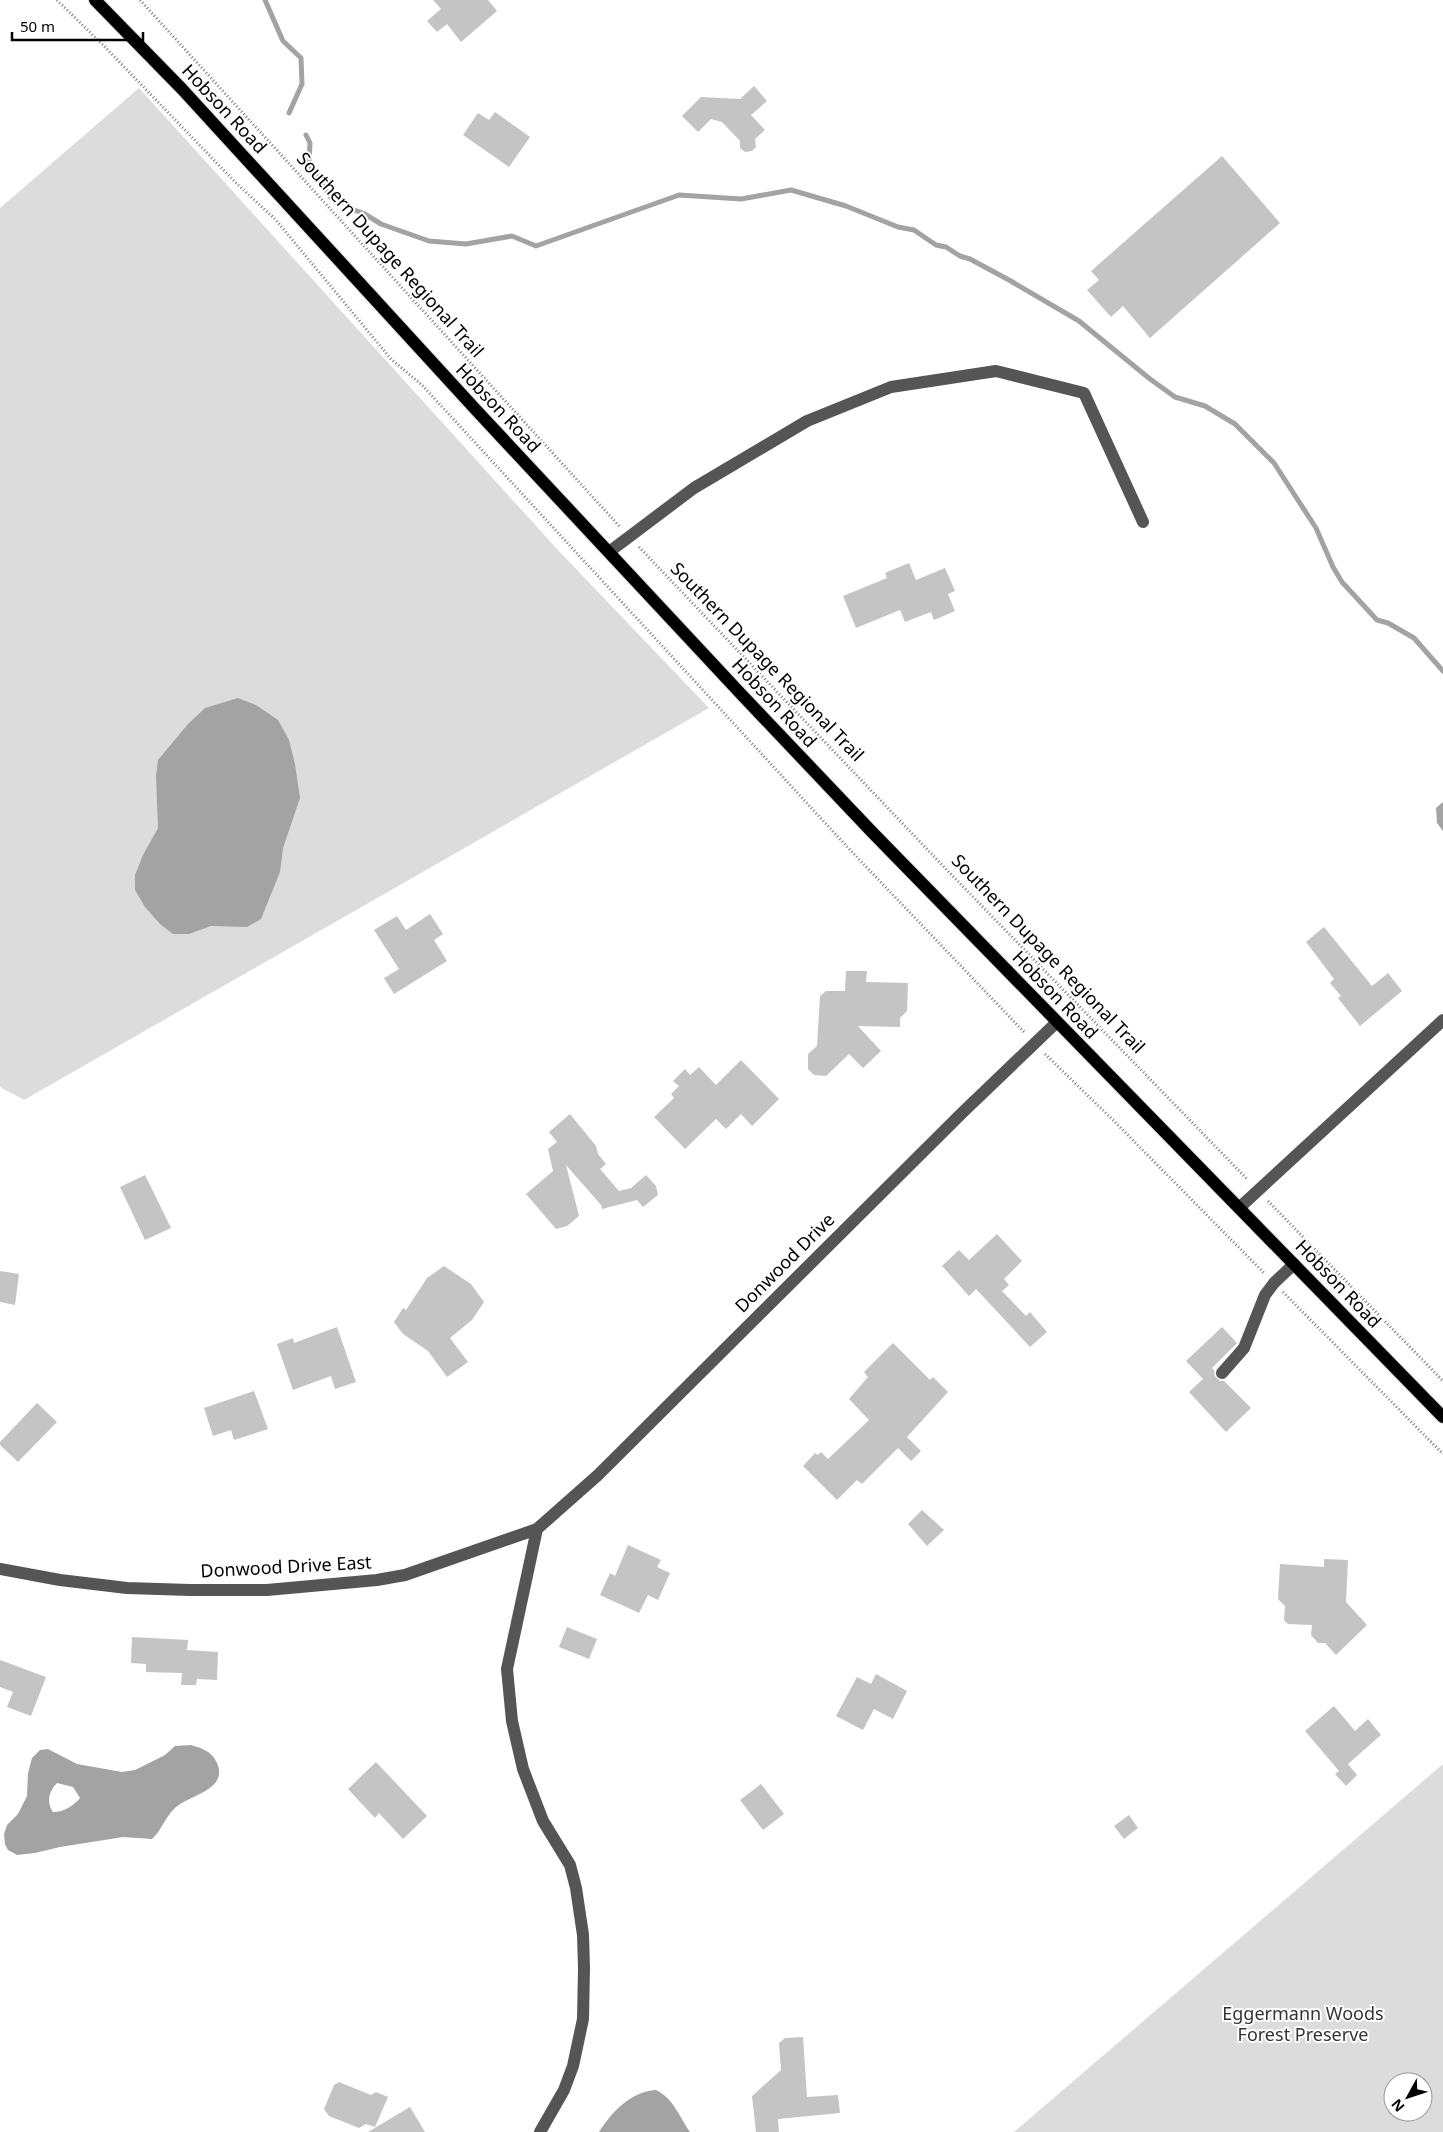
<svg xmlns="http://www.w3.org/2000/svg" width="1443" height="2132" viewBox="0 0 1443 2132" font-family="'Noto Sans',sans-serif">
<style>
.green{fill:#dcdcdc;fill-rule:evenodd}
.water{fill:#a3a3a3;fill-rule:evenodd}
.lines{fill:none;stroke-linecap:round;stroke-linejoin:round}
.stream{stroke:#a3a3a3;stroke-width:5}
.building{fill:#c4c4c4}
.major-casing{stroke:#dbdbdb;stroke-width:14}
.path{stroke:#777;stroke-width:3;stroke-dasharray:1 2.5;stroke-linecap:butt}
.minor{stroke:#555;stroke-width:12}
.major{stroke:#000;stroke-width:12}
.labels{text-anchor:middle;stroke-width:4;stroke-linejoin:round;paint-order:stroke}
.street-label{font-size:18px;fill:#000;stroke:#fff}
.park-label{font-size:18px;fill:#333;stroke:#fff}
</style>
<rect width="100%" height="100%" fill="#fff"/>
<path class="green" d="M139,88L557,549L709,708L24,1100L0,1087V208Z
M1443,1764V2132H1014ZM1393,2082H1423V2112H1393Z"/>
<path class="water" d="M238,698L256,705L278,720L289,740L295,764L300,798L283,848L280,872L261,919L247,927L211,926L189,934H173L160,924L145,907L135,890V875L143,855L158,828L156,776L158,760L188,724L205,708Z
M1443,802V831L1437,823L1436,808Z
M191,1745C201,1748 211,1751 216,1761C231,1790 188,1795 175,1808C165,1817 162,1830 152,1839L123,1837L60,1847L35,1853L17,1855L8,1850L5,1844L4,1834L7,1825L18,1814L27,1796L28,1773L32,1758L40,1750L48,1749L77,1764L122,1772L135,1770L165,1755L175,1746ZM57,1783L73,1787L80,1798C73,1806 64,1812 53,1812C46,1802 49,1791 57,1783Z
M656,2090C674,2099 679,2116 690,2132H599C613,2111 630,2092 656,2090Z"/>
<g class="lines">
<path class="stream" d="M265,0L283,41L301,58L302,84L289,113
M306,135L310,143L309,164L331,198L342,202
M354,210L363,213L381,224L429,241L466,244L512,236L536,246L679,195L741,199L791,190L846,206L898,227L914,230L936,245L946,247L960,256L970,259L1009,280L1079,321L1150,379L1175,397L1205,406L1235,424L1274,463L1316,528L1333,567L1342,582L1377,620L1388,623L1414,638L1443,671"/>
</g>
<path class="building" d="M433,0H488L497,11L461,42L447,24L437,32L427,21L441,9Z
M754,86L767,101L751,115L765,130L755,139L756,147L752,151L745,152L740,148V141L722,122L711,119L698,132L682,116L701,97L740,99Z
M495,112L530,137L509,167L463,135L478,113L489,120Z
M1222,156L1280,223L1150,338L1123,306L1111,317L1087,290L1099,280L1091,271Z
M909,563L916,580L945,568L955,591L948,594L955,611L934,620L931,612L905,622L900,610L856,628L843,596L887,578L885,573Z
M430,914L443,934L434,940L447,961L394,994L384,978L399,969L374,930L397,916L406,930Z
M1324,927L1372,986L1388,973L1402,991L1360,1026L1338,998L1341,996L1330,983L1334,979L1306,942Z
M846,971H867L866,982L908,983L907,1011L900,1018V1027L858,1026L881,1051L863,1068L849,1054L826,1076L814,1075L808,1069V1054L817,1046L820,996L826,991H845Z
M741,1060L779,1099L752,1126L741,1114L726,1129L716,1119L685,1149L654,1117L674,1098L671,1094L679,1086L673,1081L685,1069L690,1075L699,1067L716,1085Z
M570,1114L596,1146L598,1154L606,1164L600,1169L619,1191L631,1188L646,1175L656,1186L658,1195L643,1207L637,1200L602,1209L601,1205L566,1165L579,1216L567,1226L556,1229L526,1194L553,1171L548,1149L557,1142L549,1132Z
M145,1175L171,1228L145,1240L120,1187Z
M997,1234L1022,1261L1004,1279L1009,1285L1002,1291L1026,1316L1030,1312L1047,1332L1030,1347L976,1289L969,1296L942,1266L959,1250L969,1260Z
M444,1266L471,1284L484,1302L472,1320L450,1338L468,1362L447,1377L428,1351L403,1334L394,1322L403,1308L406,1310L427,1278Z
M0,1271L19,1274L15,1305L0,1302Z
M337,1327L356,1382L335,1389L331,1376L293,1390L277,1344L293,1338L294,1343Z
M1222,1327L1237,1343L1212,1368L1214,1370L1215,1376L1220,1381H1224L1251,1408L1226,1432L1189,1392L1203,1379L1186,1361Z
M893,1343L930,1380L933,1377L948,1392L907,1437L921,1451L911,1461L898,1448L862,1484L857,1480L837,1500L803,1466L815,1453L818,1455L821,1452L828,1459L869,1420L849,1399L868,1377L864,1372Z
M254,1391L268,1429L234,1440L231,1430L213,1436L204,1408Z
M37,1403L57,1422L18,1462L0,1445V1442Z
M922,1510L944,1530L927,1546L908,1524Z
M628,1545L661,1560L657,1567L670,1573L658,1600L648,1595L639,1613L600,1595L610,1573L615,1576Z
M1324,1559L1348,1560L1346,1602L1367,1625L1336,1655L1325,1643H1318L1311,1635L1312,1625L1288,1624L1284,1620L1285,1606L1278,1599L1280,1564L1324,1567Z
M567,1627L597,1639L589,1659L559,1647Z
M132,1637L188,1640L187,1650L218,1652L217,1680L197,1679L196,1685H181L182,1673L146,1672V1664L131,1663Z
M0,1660L46,1677L31,1716L7,1707L13,1692L0,1687Z
M876,1674L907,1691L893,1719L874,1709L863,1730L836,1716L857,1677L871,1684Z
M1334,1706L1355,1731L1368,1719L1381,1735L1348,1764L1357,1775L1346,1786L1335,1774L1339,1771L1305,1731Z
M376,1762L427,1816L403,1839L379,1813L375,1818L348,1789Z
M761,1784L784,1814L763,1830L740,1800Z
M1129,1815L1138,1828L1124,1839L1114,1826Z
M803,2037L807,2097L838,2095L840,2113L778,2119L779,2132H756L752,2096L781,2070L779,2043L785,2038Z
M339,2082L371,2095L376,2092L388,2097L375,2127L366,2124L359,2128L329,2116L324,2109L334,2085Z
M410,2107L425,2132H368Z"/>
<g class="lines">
<g class="major-casing">
<path id="major" d="M95,0L182,89L477,411L741,694L872,832L1443,1417"/>
</g>
<path class="path" d="M57,0L105,47L236,183L275,219L391,359L422,385L851,851L1025,1033
M140,0L620,527
M639,547L944,867L1248,1180
M1045,1054L1115,1122L1265,1274
M1268,1201L1443,1381
M1283,1292L1443,1454"/>
<path class="minor" d="M609,552L694,488L807,421L891,387L996,371L1084,393L1143,522
M1239,1208L1443,1020
M1222,1373L1244,1348L1265,1295L1274,1283L1294,1264
M537,1529L507,1669L512,1721L523,1769L543,1821L570,1865L576,1888L583,1935L584,1968L583,2019L573,2066L564,2090L540,2132
M0,1569L60,1580L127,1588L190,1590H267L377,1580L405,1575L537,1529L598,1475L963,1112L1057,1022"/>
<use href="#major" class="major"/>
</g>
<g class="labels">
<g class="street-label">
<text transform="translate(224 109) rotate(47)" y="6">Hobson Road</text>
<text transform="translate(390 255) rotate(48)" y="6">Southern Dupage Regional Trail</text>
<text transform="translate(498 408) rotate(47)" y="6">Hobson Road</text>
<text transform="translate(767 662) rotate(46)" y="6">Southern Dupage Regional Trail</text>
<text transform="translate(774 703) rotate(47)" y="6">Hobson Road</text>
<text transform="translate(1048 954) rotate(46)" y="6">Southern Dupage Regional Trail</text>
<text transform="translate(1055 995) rotate(46)" y="6">Hobson Road</text>
<text transform="translate(785 1263) rotate(-45)" y="6">Donwood Drive</text>
<text transform="translate(1338 1284) rotate(46)" y="6">Hobson Road</text>
<text transform="translate(286 1567) rotate(-3)" y="6">Donwood Drive East</text>
</g>
<g class="park-label">
<text x="1303" y="2020">Eggermann Woods<tspan x="1303" dy="21">Forest Preserve</tspan></text>
</g>
</g>
<g transform="translate(1408 2097) rotate(230)"><circle r="24" fill="#ffffff" stroke="#999999"/>
<path d="M0-4L9 19L0 12L-9 19Z" fill="#000000"/>
<text y="-8" font-size="14" font-weight="bold" text-anchor="middle" fill="#000000">N</text>
</g>
<path d="M12 32v8h131v-8" fill="none" stroke="#000000" stroke-width="2.5"/>
<text x="20" y="32" font-size="15" fill="#000000" stroke="#ffffff" stroke-width="4" paint-order="stroke">50 m</text>
</svg>
